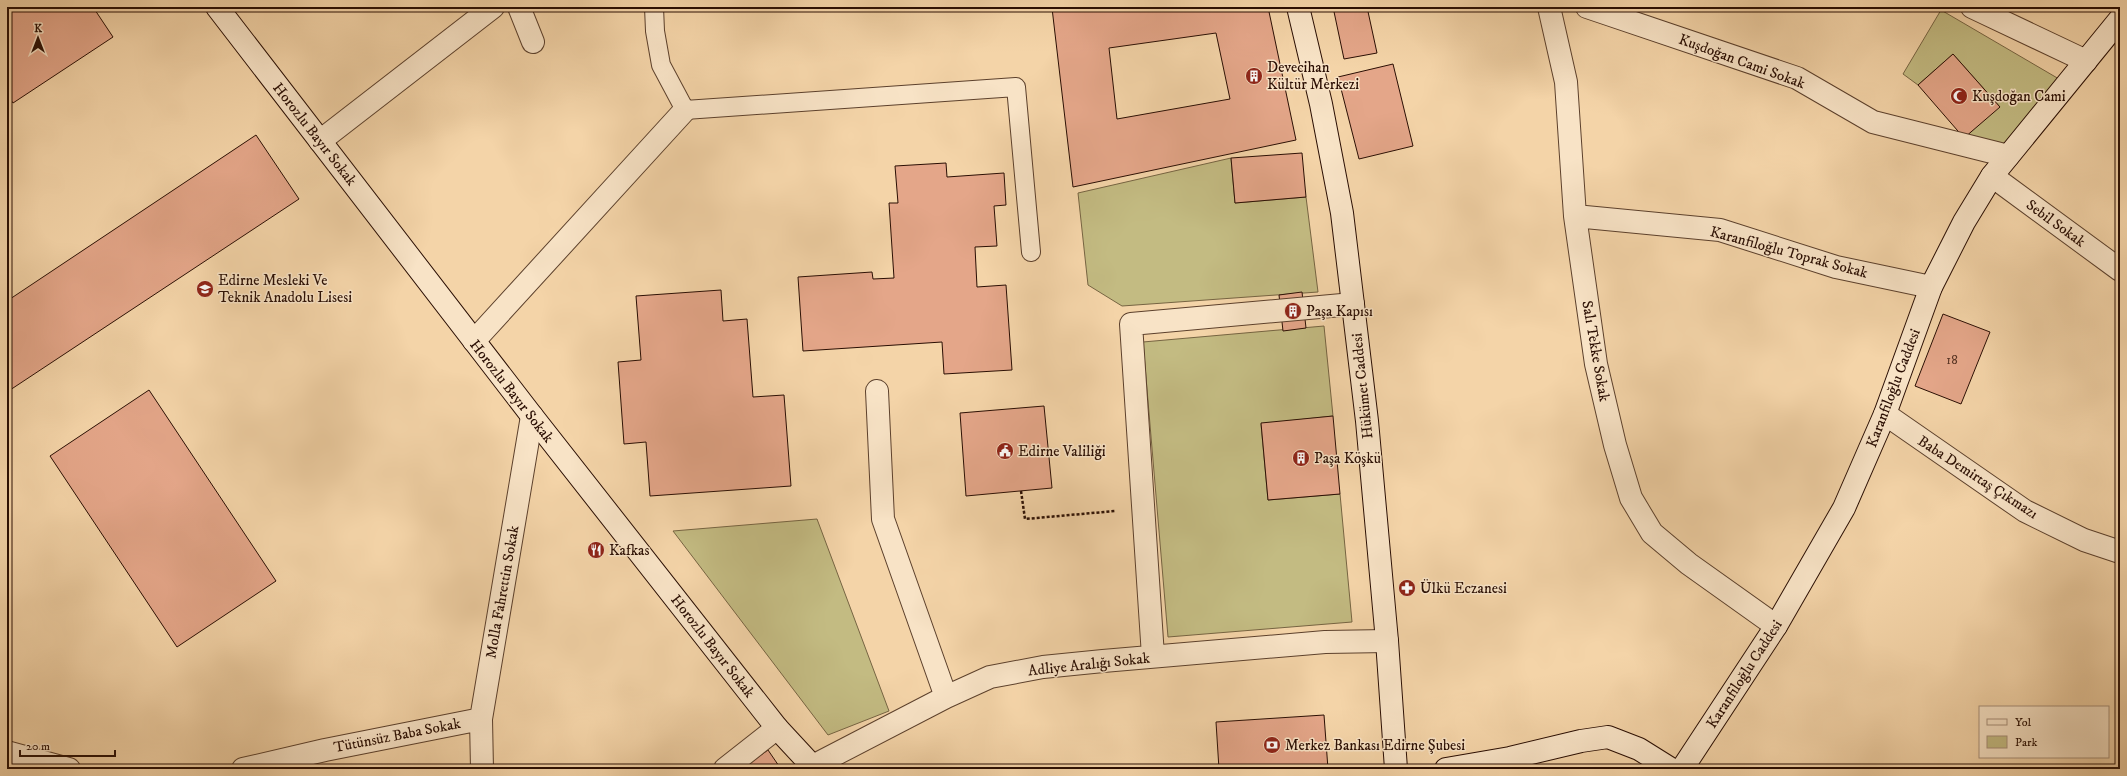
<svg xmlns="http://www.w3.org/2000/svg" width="2127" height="776" viewBox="0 0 2127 776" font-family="'IM FELL DW Pica',serif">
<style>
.green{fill:#c3bb82;stroke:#766442}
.building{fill:#e4a689;stroke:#2a0e03;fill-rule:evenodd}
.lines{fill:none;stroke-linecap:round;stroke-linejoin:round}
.lane-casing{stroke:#5c402c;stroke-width:20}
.street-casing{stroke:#5c402c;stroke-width:24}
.secondary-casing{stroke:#2a0e03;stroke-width:24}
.path{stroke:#2a0e03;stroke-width:2.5;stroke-dasharray:3 2;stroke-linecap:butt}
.lane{stroke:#f8e3c6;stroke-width:18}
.street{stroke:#f8e3c6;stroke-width:22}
.secondary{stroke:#f8e3c6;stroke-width:22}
.labels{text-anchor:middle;stroke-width:3;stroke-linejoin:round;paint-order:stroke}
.number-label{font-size:13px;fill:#583424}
.street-label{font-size:15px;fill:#2a0e03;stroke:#f8e3c6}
.poi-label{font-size:15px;fill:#2a0e03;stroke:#f8e3c6;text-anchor:start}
</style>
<rect width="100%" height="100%" fill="#f4d4a8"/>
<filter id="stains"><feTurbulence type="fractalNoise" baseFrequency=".005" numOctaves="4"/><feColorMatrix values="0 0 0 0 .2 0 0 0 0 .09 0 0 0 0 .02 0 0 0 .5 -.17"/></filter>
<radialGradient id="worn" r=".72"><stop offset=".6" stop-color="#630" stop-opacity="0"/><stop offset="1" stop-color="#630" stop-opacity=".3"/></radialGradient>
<path class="green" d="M1941,10L2059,79L2007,148L1964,138L1999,106L1953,54L1918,85L1903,74Z
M1231,158L1235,203L1306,197L1318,292L1122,306L1088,285L1078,193Z
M1324,326L1333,416L1261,424L1268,500L1340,494L1352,622L1168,637L1143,342Z
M817,519L889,711L828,735L673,531Z"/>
<path class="building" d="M7,7H93L113,37L13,103L7,94Z
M1057,7H1268L1296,140L1073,187L1052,8ZM1216,33L1230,99L1117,119L1109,48Z
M1333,7H1367L1377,53L1344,59Z
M1953,54L2000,107L1964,138L1918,85Z
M1393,64L1413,146L1359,159L1338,77Z
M256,135L299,199L7,392V301Z
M1302,153L1306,197L1235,203L1231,158Z
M946,163L947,177L1004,173L1006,205L994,206L997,246L975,247L977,287L1006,285L1012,370L944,374L942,342L803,351L798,277L872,272L873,279L894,278L889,203H898L895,166Z
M721,290L723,321L747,319L753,397L784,395L791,486L650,496L646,442L624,444L618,362L641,360L636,296Z
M1302,292L1306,328L1283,331L1279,295Z
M1943,314L1990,332L1961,404L1915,386Z
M149,390L276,581L177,647L50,456Z
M1044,406L1052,488L966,496L960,413Z
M1333,416L1340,494L1268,500L1261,423Z
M1324,715L1328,769H1219L1216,722Z
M768,750L781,769H741Z"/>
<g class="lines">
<g class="lane-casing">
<path id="lane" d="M654,7L655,31L661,65L685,110L1016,87L1031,252"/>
</g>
<g class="street-casing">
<path id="street" d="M519,7L533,42
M1549,7L1566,82L1575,216L1596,364L1615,445L1631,498L1652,533L1689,564L1776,626
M1587,7L1797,78L1873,122L2008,156
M1972,7L2086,61
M320,141L493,7
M1992,176L2120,270
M1575,216L1720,230L1836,267L1931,287
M474,341L685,110
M877,391L883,519L946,697
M1885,414L2025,511L2084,540L2120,552
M1153,656L1131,324L1353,304
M7,752L69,769
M813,766L946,697L990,677L1043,667L1103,661L1325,642L1387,641
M243,769L325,750L481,719
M482,769L481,719L532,416
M725,769L777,728"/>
</g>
<g class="secondary-casing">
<path id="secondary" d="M217,7L532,416L777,728L815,769
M1298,7L1321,104L1342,213L1367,421L1387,641L1396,769
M1446,769L1510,758L1581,741L1608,737L1639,749L1671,769
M1682,769L1776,626L1844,508L1885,414L1931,287L1964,222L1992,176L2120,19"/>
</g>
<path class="path" d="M1021,491L1025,519L1115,511"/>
<use href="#lane" class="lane"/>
<use href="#street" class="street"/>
<use href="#secondary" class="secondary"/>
</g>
<defs>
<g id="building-disc" transform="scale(0.9)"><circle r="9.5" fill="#8f2418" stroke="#f8e3c6"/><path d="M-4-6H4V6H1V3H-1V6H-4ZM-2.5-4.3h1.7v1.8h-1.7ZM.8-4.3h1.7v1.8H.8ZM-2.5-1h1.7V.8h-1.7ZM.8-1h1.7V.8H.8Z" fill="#fff"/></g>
<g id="mosque-disc" transform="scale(0.9)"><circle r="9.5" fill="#8f2418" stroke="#f8e3c6"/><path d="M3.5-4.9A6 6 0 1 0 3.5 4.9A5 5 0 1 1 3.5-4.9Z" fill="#fff"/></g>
<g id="school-disc" transform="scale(0.9)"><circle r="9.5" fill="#8f2418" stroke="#f8e3c6"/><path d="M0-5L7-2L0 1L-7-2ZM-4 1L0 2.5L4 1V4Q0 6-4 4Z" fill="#fff"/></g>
<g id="civic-disc" transform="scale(0.9)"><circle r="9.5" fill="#8f2418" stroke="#f8e3c6"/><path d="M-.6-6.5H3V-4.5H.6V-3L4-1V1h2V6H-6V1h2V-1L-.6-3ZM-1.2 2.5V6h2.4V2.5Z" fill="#fff"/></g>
<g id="restaurant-disc" transform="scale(0.9)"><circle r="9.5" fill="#8f2418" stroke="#f8e3c6"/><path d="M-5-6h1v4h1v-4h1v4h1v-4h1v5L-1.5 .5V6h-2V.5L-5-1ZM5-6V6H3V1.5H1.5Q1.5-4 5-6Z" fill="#fff"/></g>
<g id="pharmacy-disc" transform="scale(0.9)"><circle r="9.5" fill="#8f2418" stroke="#f8e3c6"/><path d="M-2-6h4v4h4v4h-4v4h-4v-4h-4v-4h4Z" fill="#fff"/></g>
<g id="bank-disc" transform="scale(0.9)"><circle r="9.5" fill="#8f2418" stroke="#f8e3c6"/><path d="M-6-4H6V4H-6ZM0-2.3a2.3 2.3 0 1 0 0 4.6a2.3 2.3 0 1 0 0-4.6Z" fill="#fff"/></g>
</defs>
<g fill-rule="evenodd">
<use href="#building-disc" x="1254" y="76"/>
<use href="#mosque-disc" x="1959" y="96"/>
<use href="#school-disc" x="205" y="289"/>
<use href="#building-disc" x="1293" y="311"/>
<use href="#civic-disc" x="1005" y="451"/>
<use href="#building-disc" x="1301" y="458"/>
<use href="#restaurant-disc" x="596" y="550"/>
<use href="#pharmacy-disc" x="1407" y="588"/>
<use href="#bank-disc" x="1272" y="745"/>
</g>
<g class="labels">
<g class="number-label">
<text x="1952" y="364">18</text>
</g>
<g class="street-label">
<text transform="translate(1742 61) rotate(20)" y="5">Kuşdoğan Cami Sokak</text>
<text transform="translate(315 134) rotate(52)" y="5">Horozlu Bayır Sokak</text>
<text transform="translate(2056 223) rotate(36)" y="5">Sebil Sokak</text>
<text transform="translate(1789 252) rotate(15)" y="5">Karanfiloğlu Toprak Sokak</text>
<text transform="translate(1596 351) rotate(80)" y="5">Salı Tekke Sokak</text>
<text transform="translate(1362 386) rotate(-96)" y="5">Hükümet Caddesi</text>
<text transform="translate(1893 388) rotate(-69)" y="5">Karanfiloğlu Caddesi</text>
<text transform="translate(512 391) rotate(52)" y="5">Horozlu Bayır Sokak</text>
<text transform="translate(1978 477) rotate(33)" y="5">Baba Demirtaş Çıkmazı</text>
<text transform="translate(502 592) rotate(-80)" y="5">Molla Fahrettin Sokak</text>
<text transform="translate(713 646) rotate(52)" y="5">Horozlu Bayır Sokak</text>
<text transform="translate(1089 664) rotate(-6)" y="5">Adliye Aralığı Sokak</text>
<text transform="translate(1744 674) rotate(-57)" y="5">Karanfiloğlu Caddesi</text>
<text transform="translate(397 735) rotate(-11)" y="5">Tütünsüz Baba Sokak</text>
</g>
<g class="poi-label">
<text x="1267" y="72">Devecihan<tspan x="1267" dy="17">Kültür Merkezi</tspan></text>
<text x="1972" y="101">Kuşdoğan Cami</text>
<text x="218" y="285">Edirne Mesleki Ve<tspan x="218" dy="17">Teknik Anadolu Lisesi</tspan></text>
<text x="1306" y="316">Paşa Kapısı</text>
<text x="1018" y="456">Edirne Valiliği</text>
<text x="1314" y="463">Paşa Köşkü</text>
<text x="609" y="555">Kafkas</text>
<text x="1420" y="593">Ülkü Eczanesi</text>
<text x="1285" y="750">Merkez Bankası Edirne Şubesi</text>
</g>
</g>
<rect width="2127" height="776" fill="none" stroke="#f4d4a8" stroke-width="24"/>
<rect x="8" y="8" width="2111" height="760" fill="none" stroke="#2a0e03" stroke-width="2"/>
<rect x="12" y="12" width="2103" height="752" fill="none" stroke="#2a0e03"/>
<rect x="1979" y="706" width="130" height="52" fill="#f8e3c6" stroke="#a68e78"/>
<rect x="1987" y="719" width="20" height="6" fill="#f8e3c6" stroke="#a68e78"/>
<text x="2015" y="726" font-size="12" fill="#2a0e03">Yol</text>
<rect x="1987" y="736" width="20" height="12" fill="#c3bb82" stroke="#a68e78"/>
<text x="2015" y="746" font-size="12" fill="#2a0e03">Park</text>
<g transform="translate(38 38)" stroke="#f8e3c6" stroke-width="3" paint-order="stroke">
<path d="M0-3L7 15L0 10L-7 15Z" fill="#2a0e03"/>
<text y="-6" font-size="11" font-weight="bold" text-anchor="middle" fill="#2a0e03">K</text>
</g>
<path d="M20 750v6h95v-6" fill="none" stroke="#2a0e03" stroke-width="2"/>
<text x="26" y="750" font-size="12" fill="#2a0e03" stroke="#f8e3c6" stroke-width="3" paint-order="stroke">20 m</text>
<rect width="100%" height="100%" filter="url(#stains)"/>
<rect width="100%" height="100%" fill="url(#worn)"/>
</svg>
